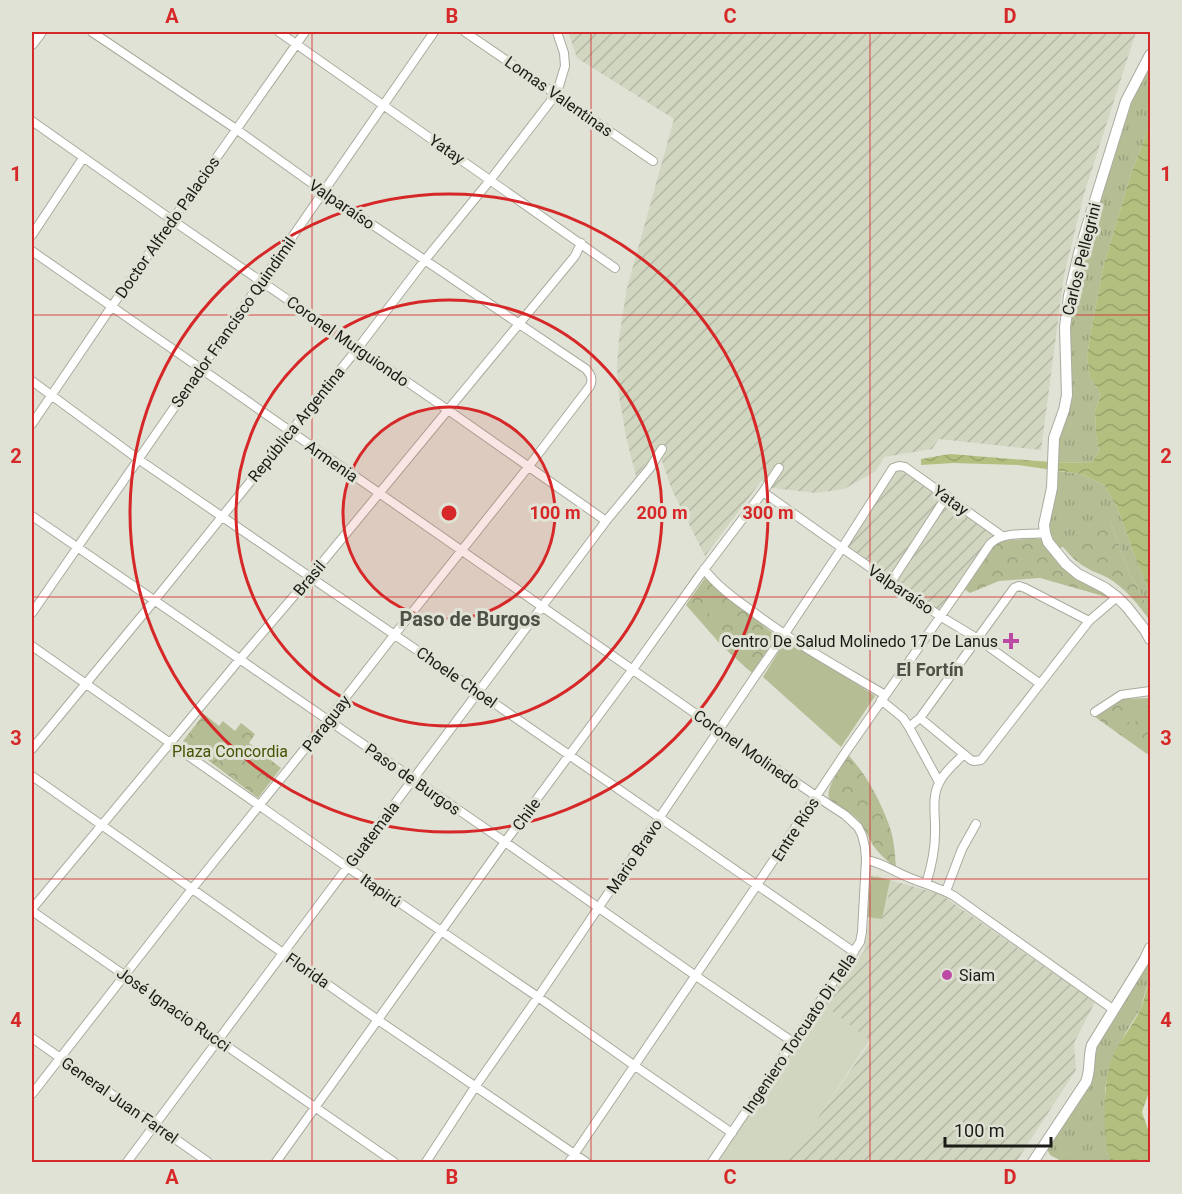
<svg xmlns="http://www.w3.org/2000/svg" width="1182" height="1194" viewBox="0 0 1182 1194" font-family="Roboto,sans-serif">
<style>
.built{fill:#d1d6c1}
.industrial{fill:url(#industrial-furrows)}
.grass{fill:url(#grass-tufts)}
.park{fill:url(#park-crowns)}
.pitch{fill:#b5bd95}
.water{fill:url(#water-waves)}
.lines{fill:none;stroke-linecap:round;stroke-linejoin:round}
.minor-casing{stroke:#a8ab9e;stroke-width:10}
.tertiary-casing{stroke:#a8ab9e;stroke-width:12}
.minor{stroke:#fff;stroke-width:8}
.tertiary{stroke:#fff;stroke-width:10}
.grid{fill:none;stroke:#d62828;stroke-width:1.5;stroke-opacity:0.55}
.ring{fill:none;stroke:#d62828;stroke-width:3}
.poi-dot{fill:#bc4aa5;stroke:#dfe2d4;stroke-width:2}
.labels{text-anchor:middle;stroke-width:6;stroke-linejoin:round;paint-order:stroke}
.street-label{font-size:16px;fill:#1b1c18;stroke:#dfe2d4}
.poi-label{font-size:16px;fill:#1b1c18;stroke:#dfe2d4;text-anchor:end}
.park-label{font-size:16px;fill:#485305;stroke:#dfe2d4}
.neighbourhood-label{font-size:18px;font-weight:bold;fill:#4e5146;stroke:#dfe2d4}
.quarter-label{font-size:20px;font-weight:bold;fill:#4e5146;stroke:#dfe2d4}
.centre{fill:#d62828;stroke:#dfe2d4;stroke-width:3}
.ring-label{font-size:18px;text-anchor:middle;font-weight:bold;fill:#d62828;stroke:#dfe2d4;stroke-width:6;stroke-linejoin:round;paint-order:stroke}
.neatline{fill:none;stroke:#d62828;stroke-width:2}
.grid-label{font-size:20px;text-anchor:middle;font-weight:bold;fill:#d62828}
</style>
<defs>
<pattern id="industrial-furrows" width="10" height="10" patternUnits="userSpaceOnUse" patternTransform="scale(1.5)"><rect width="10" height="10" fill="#d1d6c1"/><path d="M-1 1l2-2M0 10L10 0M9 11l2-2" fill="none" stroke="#b3b7a5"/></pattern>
<pattern id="grass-tufts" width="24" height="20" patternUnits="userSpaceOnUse" patternTransform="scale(1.5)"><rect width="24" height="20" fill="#b5bd95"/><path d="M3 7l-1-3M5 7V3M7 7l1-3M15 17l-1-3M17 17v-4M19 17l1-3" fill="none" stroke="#9ba280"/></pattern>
<pattern id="park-crowns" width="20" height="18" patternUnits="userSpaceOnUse" patternTransform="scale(1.5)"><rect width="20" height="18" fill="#b5bd95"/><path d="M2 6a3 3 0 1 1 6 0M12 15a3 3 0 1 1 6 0" fill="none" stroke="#9ba280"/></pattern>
<pattern id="water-waves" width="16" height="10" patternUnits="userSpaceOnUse" patternTransform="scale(1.5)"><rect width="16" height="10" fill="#b2bf7e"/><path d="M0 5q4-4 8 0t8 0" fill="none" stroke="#98a46c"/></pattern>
</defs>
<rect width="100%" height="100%" fill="#dfe2d4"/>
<path class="built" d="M876,875L958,908L788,1162H714L864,951Z"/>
<path class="industrial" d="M568,32H1136L1084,194L1064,275L1041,450L939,439L932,449L884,457L876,471L844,489L816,493L772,488L762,480L705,556L672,490L658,449L636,476L627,441L619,396L617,367L619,338L627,288L674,119L577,58Z
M897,465L997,530L939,611L840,548Z
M890,880L940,894L1095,1002L1074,1043L1076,1070L1016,1162H787L871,1041L823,1004L869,945L887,908Z"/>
<path class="grass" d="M1150,65V124L1131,174L1104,264L1091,331L1087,357L1090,377L1101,395L1095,411L1096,434L1099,452L1091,463L1058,462L1057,447L1062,430L1073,289L1132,101Z
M1057,471L1081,474L1104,485L1117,507L1139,567L1150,594V611L1129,572L1109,518L1059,549C1055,544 1050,539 1049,533C1046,517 1054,487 1057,471Z
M1150,953V982L1146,989L1141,1008L1126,1032L1111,1061L1105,1089L1106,1115L1110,1159L1111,1162H1063L1050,1155L1046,1147L1084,1091L1092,1051Z"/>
<path class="park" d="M1101,518H1109L1129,572L1150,611V621C1139,605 1125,588 1108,578C1101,574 1093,572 1087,568C1077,563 1069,554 1062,546Z
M1036,538L1044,540L1101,589L1110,598L1040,578L999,581L970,593L964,589L993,545L1001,541Z
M705,578L775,635V638L752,673L722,646L686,605Z
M1149,698L1150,700V756L1095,717L1123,699Z
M204,714L219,726L223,721L235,731L241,723L255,734L249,743L281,768L258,798L183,741Z
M848,755C865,772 881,802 889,825C894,838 895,853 896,868C887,861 879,854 873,845C867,835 864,825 855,817C849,811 831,803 829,798C825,789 843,763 848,755Z"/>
<path class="pitch" d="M715,597L733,617L722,627L704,608Z
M787,638L875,696L841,747L763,677Z
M1147,705L1149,719L1124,723L1122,709Z
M205,722L233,743L219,762L191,741Z
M871,876L890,880L882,919L867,917Z"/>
<path class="water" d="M1150,124V594L1139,567L1117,507L1104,485L1081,474L1018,465L953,463L921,465V459L950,454L1051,462L1091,463L1099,452L1096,434L1095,411L1101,395L1090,377L1087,357L1091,331L1104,264L1131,174Z
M1150,982V1089L1142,1112L1150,1135V1162H1111C1102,1142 1103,1082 1111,1061C1118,1042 1133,1026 1141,1008C1145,999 1145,990 1150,982Z"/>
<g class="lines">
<g class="minor-casing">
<path id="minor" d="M279,32L615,268
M465,32L653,161
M32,121L172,220L448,410L606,521
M32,235L83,158
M32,251L719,730L816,796L845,815L858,827L862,835L865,847L866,860L862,932L860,942L712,1162
M32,381L138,459L478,692L854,952
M32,424L112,306L305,32
M763,492L842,548L940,616L978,639L1039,683
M32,516L505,842L696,976L793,1042
M704,569C717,586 735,599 752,611C794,643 840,668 885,695
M891,582L947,496
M32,613L434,32
M32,646L347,867L538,997L635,1066L732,1133
M881,700L903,718L909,727L920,718L971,760L974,761L981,760L1089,621L1117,597
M1095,712L1121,695L1150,691
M920,718L1014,588L1019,586L1025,588L1089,621
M909,727L939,782
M32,749L154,601L358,348L425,260L491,179L550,102L559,86L565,66L564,53L557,32
M32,776L378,1020L586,1162
M866,860C881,862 895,872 910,878C925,884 940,888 954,896L1114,1010
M926,884C931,868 935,851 935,834C936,818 931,798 939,783C944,772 955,763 963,755
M946,891L962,849L976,824
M32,909L240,659L311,576L575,256L581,243
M32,911L394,1162
M32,1038L208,1162
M32,1094L192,889L328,720L395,634L529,466L590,386C593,379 591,375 586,369L324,192L236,129L92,32
M127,1162L606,521L650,468L662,449
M276,1162L505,842L633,669L700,575L763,492L779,468
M426,1162L475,1087L538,997L756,675L784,635L842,548L893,468L899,466L905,467L1002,536
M569,1162L757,885L845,753L961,587L990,544C1003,531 1027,535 1045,533"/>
</g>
<g class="tertiary-casing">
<path id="tertiary" d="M32,44L41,32
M1150,55L1126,101L1093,207L1079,253L1069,296L1065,327L1067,395L1064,410L1054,438L1052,488L1044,525L1045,533L1048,542L1066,564L1078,574L1105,588L1117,597L1127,607L1145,630L1150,639
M1033,1162L1086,1082C1091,1070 1088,1057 1092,1045L1145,959L1150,948"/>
</g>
<use href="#minor" class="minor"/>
<use href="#tertiary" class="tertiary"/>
</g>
<path class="grid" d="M312,32V1162M591,32V1162M870,32V1162M32,315H1150M32,597H1150M32,879H1150"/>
<circle cx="449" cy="513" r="106" fill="#d62828" fill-opacity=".12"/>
<g class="ring">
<circle cx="449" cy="513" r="106"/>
<circle cx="449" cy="513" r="213"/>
<circle cx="449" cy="513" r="319"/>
</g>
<g class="poi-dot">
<path d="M1008 632h6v6h6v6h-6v6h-6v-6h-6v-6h6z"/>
<circle cx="947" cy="975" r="6"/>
</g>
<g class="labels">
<g class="street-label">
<text transform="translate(559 96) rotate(35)" y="6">Lomas Valentinas</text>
<text transform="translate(447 149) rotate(35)" y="6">Yatay</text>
<text transform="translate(342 204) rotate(34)" y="6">Valparaíso</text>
<text transform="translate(167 227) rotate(-55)" y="6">Doctor Alfredo Palacios</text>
<text transform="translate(1081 259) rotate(-76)" y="6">Carlos Pellegrini</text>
<text transform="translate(233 322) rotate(-55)" y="6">Senador Francisco Quindimil</text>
<text transform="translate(348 341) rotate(35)" y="6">Coronel Murguiondo</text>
<text transform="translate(296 424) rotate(-51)" y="6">República Argentina</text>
<text transform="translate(332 461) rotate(35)" y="6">Armenia</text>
<text transform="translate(951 500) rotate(36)" y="6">Yatay</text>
<text transform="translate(309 578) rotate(-50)" y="6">Brasil</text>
<text transform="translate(901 589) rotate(34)" y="6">Valparaíso</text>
<text transform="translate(457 677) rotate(35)" y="6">Choele Choel</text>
<text transform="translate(326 723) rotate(-52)" y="6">Paraguay</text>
<text transform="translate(747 749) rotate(35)" y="6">Coronel Molinedo</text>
<text transform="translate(413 779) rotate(35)" y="6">Paso de Burgos</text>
<text transform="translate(526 814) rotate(-54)" y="6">Chile</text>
<text transform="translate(795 829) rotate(-57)" y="6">Entre Ríos</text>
<text transform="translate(372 834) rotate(-53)" y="6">Guatemala</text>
<text transform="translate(634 856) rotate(-56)" y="6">Mario Bravo</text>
<text transform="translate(381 890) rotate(35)" y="6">Itapirú</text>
<text transform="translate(308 970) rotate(35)" y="6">Florida</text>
<text transform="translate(174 1009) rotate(35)" y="6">José Ignacio Rucci</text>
<text transform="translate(799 1033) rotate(-56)" y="6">Ingeniero Torcuato Di Tella</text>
<text transform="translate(120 1100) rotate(35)" y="6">General Juan Farrel</text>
</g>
<g class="poi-label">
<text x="998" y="647">Centro De Salud Molinedo 17 De Lanus</text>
<text x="959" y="981" text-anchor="start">Siam</text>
</g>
<g class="park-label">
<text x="230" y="757">Plaza Concordia</text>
</g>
<g class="neighbourhood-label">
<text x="930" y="676">El Fortín</text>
</g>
<g class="quarter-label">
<text x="470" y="626">Paso de Burgos</text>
</g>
</g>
<circle cx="449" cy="513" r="9" class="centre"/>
<g class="ring-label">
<text x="555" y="519">100 m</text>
<text x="662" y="519">200 m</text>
<text x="768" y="519">300 m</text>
</g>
<rect width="1182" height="1194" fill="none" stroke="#dfe2d4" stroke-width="66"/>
<path d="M945 1137v9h106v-9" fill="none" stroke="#1b1c18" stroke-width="3"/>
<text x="954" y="1137" font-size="18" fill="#1b1c18" stroke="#dfe2d4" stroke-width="4.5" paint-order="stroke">100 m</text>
<rect x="33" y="33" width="1116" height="1128" class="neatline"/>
<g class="grid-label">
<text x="172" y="23">A</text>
<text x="452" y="23">B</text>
<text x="730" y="23">C</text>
<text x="1010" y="23">D</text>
<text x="16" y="181">1</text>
<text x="1166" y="181">1</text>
<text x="16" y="463">2</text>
<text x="1166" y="463">2</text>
<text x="16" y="745">3</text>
<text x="1166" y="745">3</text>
<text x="16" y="1027">4</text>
<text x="1166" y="1027">4</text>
<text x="172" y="1184">A</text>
<text x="452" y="1184">B</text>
<text x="730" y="1184">C</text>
<text x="1010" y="1184">D</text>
</g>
</svg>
